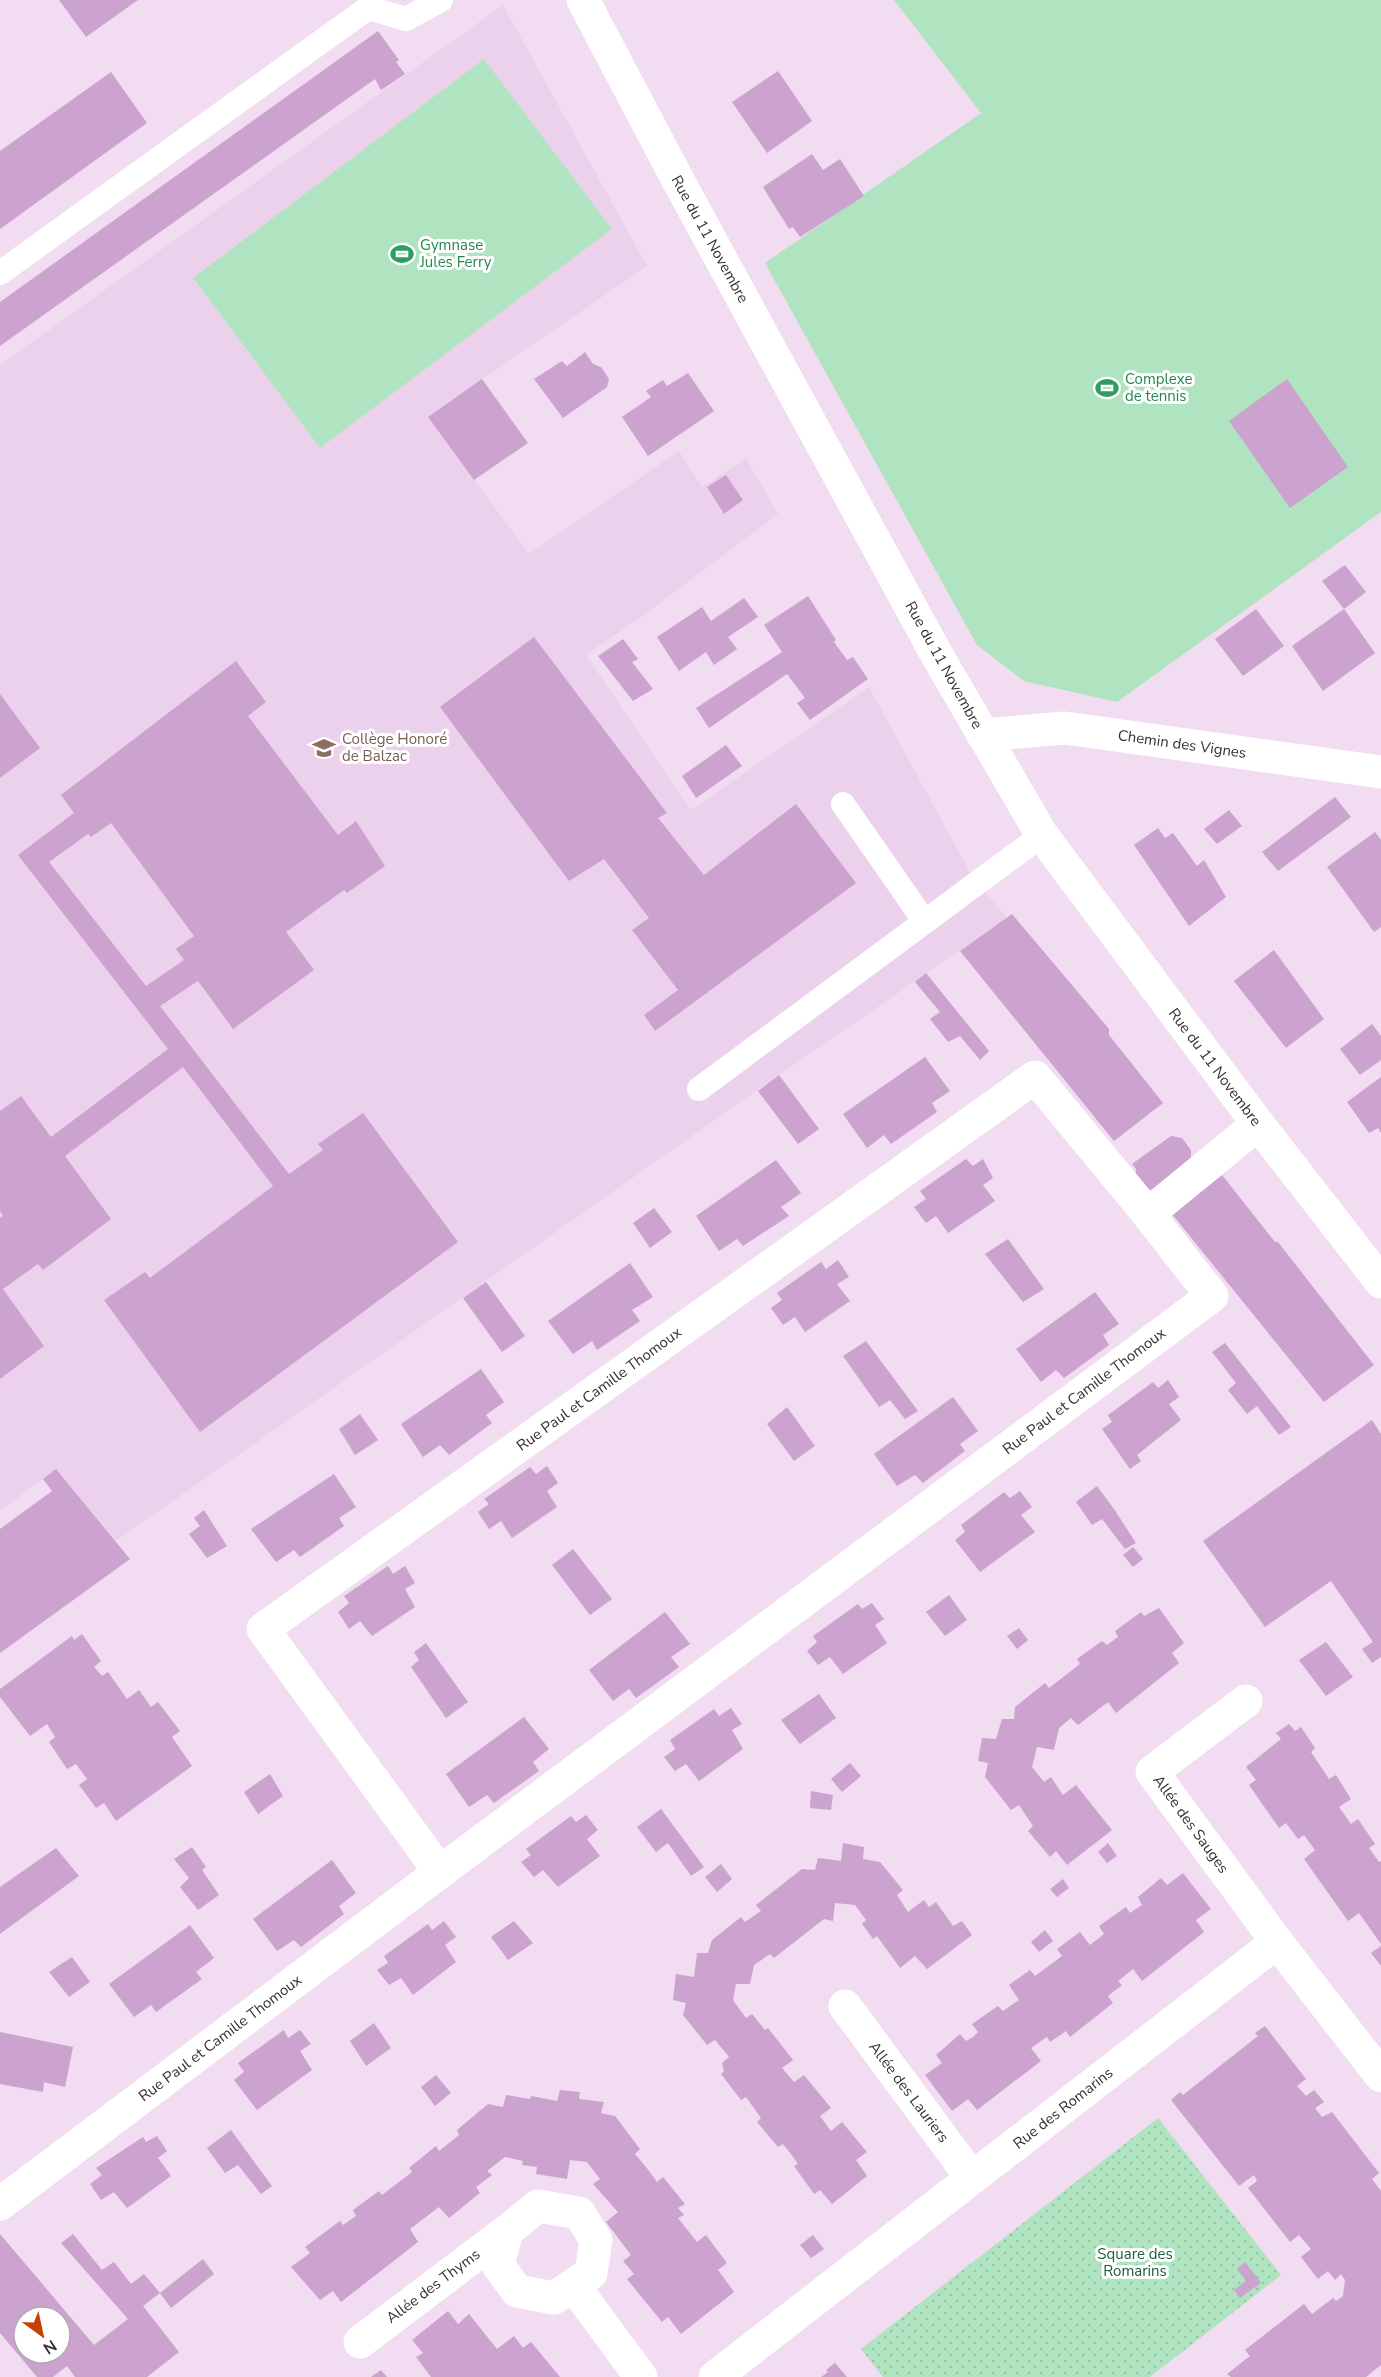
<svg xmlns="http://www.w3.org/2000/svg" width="1381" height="2377" viewBox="0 0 1381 2377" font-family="'Nunito Sans',sans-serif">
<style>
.built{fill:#ecd1ed}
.park{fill:url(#park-dots)}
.garden{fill:#b0e4c0}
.building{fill:#cca2ce;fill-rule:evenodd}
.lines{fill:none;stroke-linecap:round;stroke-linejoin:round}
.lane{stroke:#fff;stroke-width:24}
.street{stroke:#fff;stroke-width:33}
.secondary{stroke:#fff;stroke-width:33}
.labels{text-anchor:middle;stroke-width:6;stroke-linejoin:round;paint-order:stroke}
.street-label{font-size:15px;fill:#362e36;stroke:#fff}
.leisure-label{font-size:15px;fill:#27864d;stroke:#fff;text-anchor:start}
.education-label{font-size:15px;fill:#785e54;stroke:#fff;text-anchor:start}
.park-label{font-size:15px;fill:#1d5c38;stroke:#fff}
</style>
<defs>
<pattern id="park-dots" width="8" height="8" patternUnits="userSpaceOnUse" patternTransform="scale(1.5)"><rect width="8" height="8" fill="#b0e4c0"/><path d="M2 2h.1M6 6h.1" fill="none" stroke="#98c4a6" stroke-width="1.8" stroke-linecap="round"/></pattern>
</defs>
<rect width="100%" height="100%" fill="#f1dcf1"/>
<path class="built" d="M503,5L647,266L428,417L529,554L679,451L702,487L746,458L778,514L644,615L586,655L691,810L869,687L972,876L1007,918L779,1075L116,1541L56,1469L0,1511V365Z"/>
<path class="park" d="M1158,2118L1281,2275L1150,2377H883L861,2349Z"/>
<path class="garden" d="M894,0H1381V512L1117,702L1024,681L977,645L765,263L981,113Z
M484,59L612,229L320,448L193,278Z"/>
<path class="building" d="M59,0H138L86,37Z
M378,31L399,60L396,62L405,74L381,90L375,79L0,346V302Z
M778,71L812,121L767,153L732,102Z
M111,72L147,123L0,229V151Z
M812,154L823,170L840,159L864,196L800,237L793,227L789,229L763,187Z
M585,352L593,364L601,367L609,379L607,387L563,418L534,379L562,361L567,366Z
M688,373L714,411L648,456L622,417L651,397L646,391L663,380L667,386Z
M482,379L528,443L474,480L428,417Z
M1287,379L1348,467L1290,508L1229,421Z
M726,475L743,500L724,514L707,487Z
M1345,565L1366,592L1344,609L1322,581Z
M808,596L836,640L834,642L847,660L853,657L868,679L810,720L797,703L805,698L787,674L709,728L696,708L782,652L764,625Z
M744,598L758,617L728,637L737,649L714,665L706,652L679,671L657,637L702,607L711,621Z
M1256,609L1284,646L1243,676L1215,639Z
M1344,609L1375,653L1323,691L1292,646Z
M534,637L667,813L658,818L704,875L796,804L856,883L655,1031L644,1015L678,990L632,930L649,918L604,859L569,881L440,707Z
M623,639L638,659L632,662L653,689L633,701L598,656Z
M236,661L266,702L248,716L338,835L356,821L385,866L347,893L344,890L286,932L314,970L233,1029L198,981L160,1006L289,1174L323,1150L318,1144L363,1113L458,1242L200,1432L104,1300L145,1272L150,1278L273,1186L183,1067L65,1156L111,1219L43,1270L38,1264L3,1289L44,1346L0,1379V1218L3,1216L0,1211V1111L21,1096L51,1137L168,1049L18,855L74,813L61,795ZM111,823L194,936L176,949L184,960L146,986L49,862L88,834L91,837Z
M0,694L40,748L0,778Z
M726,745L742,766L696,798L682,776Z
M1335,797L1351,817L1278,871L1262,852Z
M1229,810L1242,826L1217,844L1204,829Z
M1158,828L1165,838L1173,833L1197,866L1204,860L1226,897L1189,926L1134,845Z
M1375,832L1381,840V927L1374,932L1327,867Z
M1012,914L1109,1029V1035L1163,1103L1114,1141L960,951Z
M1274,950L1324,1019L1286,1048L1234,981Z
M926,973L989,1051L980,1060L960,1036L948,1042L930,1019L940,1012L915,982Z
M1372,1024L1381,1036V1060L1360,1075L1340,1049Z
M925,1057L950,1091L932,1103L937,1112L891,1144L884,1135L867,1148L843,1114Z
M779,1075L819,1129L798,1144L758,1091Z
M1381,1077V1133L1378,1128L1369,1133L1347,1102Z
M1171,1136L1182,1138L1191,1150V1160L1154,1191L1143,1188L1135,1182L1136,1169L1132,1164Z
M966,1159L973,1166L983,1159L993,1178L983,1185L995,1201L948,1233L936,1216L926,1223L914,1207L926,1199L920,1191Z
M776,1160L801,1193L781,1207L789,1216L743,1246L737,1239L719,1251L696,1216Z
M1222,1175L1275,1242H1278L1374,1365L1324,1402L1172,1214Z
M654,1208L672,1232L650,1248L633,1223Z
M1008,1239L1044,1289L1023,1302L985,1254Z
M838,1260L849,1277L837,1284L850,1301L805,1332L795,1317L783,1325L771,1308L782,1300L777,1293L821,1262L826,1269Z
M630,1263L653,1297L632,1310L640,1321L597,1350L592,1341L573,1354L548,1321Z
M486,1282L525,1336L502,1352L463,1298Z
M1095,1292L1119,1324L1103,1335L1109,1345L1064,1378L1056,1370L1041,1382L1016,1349Z
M866,1341L918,1411L905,1419L890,1400L879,1407L843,1356Z
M1225,1343L1291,1427L1279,1435L1257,1406L1247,1414L1228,1390L1236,1383L1212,1352Z
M481,1369L504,1402L486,1415L492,1423L449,1455L440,1445L423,1457L401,1424Z
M1168,1380L1179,1397L1169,1404L1181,1420L1137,1455L1141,1461L1130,1469L1102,1429L1112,1422L1108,1415L1153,1382L1158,1388Z
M953,1397L978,1431L960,1444L965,1451L923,1483L915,1475L897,1486L874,1454Z
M787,1407L815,1446L794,1461L767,1424Z
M360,1414L378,1440L355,1455L339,1429Z
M1372,1420L1381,1434V1657L1372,1663L1362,1649L1373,1642L1331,1581L1265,1627L1203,1541Z
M547,1466L558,1483L547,1491L557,1507L512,1538L501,1521L489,1529L478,1512L489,1504L484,1499L530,1467L536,1474Z
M56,1469L130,1559L0,1653V1529L52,1491L43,1479Z
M334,1474L356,1507L339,1518L344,1526L300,1557L294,1550L276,1562L251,1529Z
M1097,1486L1114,1509L1136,1543L1125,1549L1102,1519L1092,1525L1076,1502Z
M1020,1491L1032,1507L1021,1515L1035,1532L980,1572L955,1540L965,1532L961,1525L1004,1492L1010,1498Z
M204,1510L227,1546L207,1558L189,1534L200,1526L194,1518Z
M1133,1547L1143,1559L1133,1567L1123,1555Z
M573,1549L612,1599L590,1615L552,1565Z
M388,1566L393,1574L405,1566L415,1583L405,1589L415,1607L372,1636L360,1621L349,1629L338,1612L349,1603L344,1596Z
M949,1595L967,1620L945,1636L926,1612Z
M872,1603L884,1619L875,1625L887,1643L843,1674L830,1657L818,1665L807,1651L817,1642L813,1636L858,1604L862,1609Z
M1159,1608L1184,1643L1172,1653L1179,1663L1116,1713L1108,1702L1078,1725L1071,1718L1059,1728L1054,1750L1037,1747L1032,1767L1044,1782L1051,1777L1063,1795L1076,1785L1112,1830L1067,1865L1056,1851L1050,1857L1028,1831L1033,1826L1019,1805L1011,1810L985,1777L988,1763L978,1761L982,1738L996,1739L1002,1719H1014L1015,1707L1045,1683L1049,1688L1080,1664L1077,1659L1102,1641L1107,1645L1118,1637L1115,1631L1141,1612L1144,1616Z
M665,1612L690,1644L671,1657L679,1667L636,1698L629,1689L613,1701L589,1670Z
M1019,1628L1028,1640L1017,1649L1007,1636Z
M82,1634L101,1661L94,1667L102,1676L108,1672L127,1699L139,1690L151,1707L158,1702L180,1731L172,1737L192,1766L116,1821L104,1803L96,1808L79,1785L87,1779L76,1764L67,1769L49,1742L55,1737L47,1724L30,1736L0,1697V1689L72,1636L74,1640Z
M1326,1642L1353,1677L1326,1696L1299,1660Z
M426,1643L468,1702L446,1718L411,1667L419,1660L414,1652Z
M819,1694L836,1718L800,1744L781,1720Z
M731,1708L742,1724L732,1730L743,1749L699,1781L686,1764L675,1771L664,1757L675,1749L670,1740L714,1709L719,1716Z
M524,1717L549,1749L533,1762L539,1771L494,1803L487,1795L469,1807L446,1774Z
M1289,1724L1295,1731L1301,1727L1315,1748L1311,1752L1329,1779L1336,1775L1351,1799L1339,1807L1351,1824L1358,1819L1375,1844L1369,1848L1379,1862L1381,1861V1944L1359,1913L1348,1921L1304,1859L1315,1850L1304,1835L1298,1839L1286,1823L1279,1828L1249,1785L1256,1780L1246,1767L1281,1739L1276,1733Z
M850,1763L861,1776L842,1792L831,1779Z
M270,1774L283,1796L258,1814L244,1792Z
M811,1791L833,1795L831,1810L810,1808Z
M661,1809L704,1867L691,1876L668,1843L656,1852L637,1827Z
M586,1815L598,1830L587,1839L600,1856L558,1887L543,1870L534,1877L521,1862L531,1855L526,1849L571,1816L576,1822Z
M843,1843L864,1847L863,1859L880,1862L903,1890L897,1895L908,1912L924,1900L929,1907L936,1902L953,1926L962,1921L972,1935L927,1969L915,1956L900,1968L877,1936L873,1939L862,1924L866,1920L855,1905L835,1903L833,1921L824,1919L774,1958L770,1954L754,1965L750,1984H736L733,2000L746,2018L752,2014L765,2030L768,2028L793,2060L782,2068L794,2082L804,2075L831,2108L820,2116L831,2131L842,2122L867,2152L856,2160L867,2176L832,2204L820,2190L814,2194L794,2166L798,2164L794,2158L783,2144L778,2147L757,2122L761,2118L746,2097L741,2100L721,2074L724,2071L722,2063L729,2057L715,2040L707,2045L683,2015L686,2003L673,2000L676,1974L694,1977L697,1953H708L712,1940L741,1917L745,1922L761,1911L756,1905L802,1869L815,1870L818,1858L841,1861Z
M1108,1843L1117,1856L1107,1863L1098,1852Z
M192,1847L206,1867L202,1870L219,1895L198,1910L180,1887L189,1878L174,1859Z
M56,1848L79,1876L0,1934V1887Z
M332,1860L356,1893L339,1906L344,1914L301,1947L294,1940L277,1951L253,1919Z
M721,1864L732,1879L717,1892L705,1877Z
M1183,1873L1211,1909L1196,1920L1204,1932L1142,1981L1133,1969L1118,1981L1122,1985L1108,1996L1113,2003L1070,2037L1066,2031L1050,2042L1047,2037L1031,2048L1041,2061L977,2110L968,2099L952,2111L925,2075L942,2063L936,2055L960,2034L966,2041L973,2037L978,2032L972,2024L998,2006L1003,2011L1019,2000L1009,1985L1030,1970L1035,1976L1062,1956L1057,1949L1080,1932L1090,1945L1104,1934L1099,1926L1126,1907L1130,1913L1142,1905L1138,1897L1161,1878L1167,1885Z
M1063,1879L1069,1888L1057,1897L1050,1889Z
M444,1921L456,1937L445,1945L456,1962L413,1995L401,1978L389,1985L377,1970L388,1963L384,1956L428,1924L432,1930Z
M514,1921L533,1943L508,1960L491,1937Z
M190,1925L214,1958L196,1972L202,1979L156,2012L151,2005L134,2017L109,1984Z
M1045,1930L1053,1941L1039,1952L1031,1942Z
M1381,1946V1966L1371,1953Z
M72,1957L90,1982L69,1997L49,1972Z
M374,2023L391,2048L366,2066L350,2041Z
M1265,2026L1306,2079L1297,2086L1306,2096L1314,2090L1324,2102L1315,2108L1322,2117L1332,2112L1379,2173L1372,2179L1381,2191V2365L1366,2377H1231L1227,2374L1250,2356L1245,2350L1304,2304L1312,2314L1333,2298L1336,2301L1343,2296L1345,2280L1341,2274L1335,2280L1328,2271L1318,2279L1301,2257L1311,2249L1299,2235L1290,2242L1248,2188L1257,2181L1254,2175L1239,2186L1171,2100L1180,2092L1183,2095L1258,2036L1255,2033Z
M284,2030L288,2038L300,2030L311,2044L300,2051L312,2070L257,2110L234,2080L244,2072L238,2063Z
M0,2032L73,2047L65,2087L44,2082L43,2092L0,2084Z
M436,2075L451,2093L435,2106L421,2087Z
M560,2090L580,2092L579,2099L604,2102L601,2113L615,2116L640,2149L635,2154L646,2167L657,2182L663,2177L685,2204L678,2208L684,2215L678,2218L697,2242L706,2235L727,2263L718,2270L734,2292L681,2334L668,2317L662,2322L627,2279L634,2274L623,2261L631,2255L606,2222L618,2212L593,2184L600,2179L587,2162L570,2160L567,2179L536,2174L537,2167L522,2165L523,2161L505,2157L487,2171L492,2175L476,2187L480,2193L449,2218L439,2207L410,2229L418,2242L341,2302L333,2291L320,2300L291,2267L310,2253L305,2247L340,2221L343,2225L356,2216L353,2210L379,2191L382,2195L412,2172L409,2168L436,2146L439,2151L459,2135L457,2130L488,2104L503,2107L506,2095L530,2099L531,2096L557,2101Z
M231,2130L272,2186L261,2194L238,2165L225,2173L207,2148Z
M157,2136L167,2151L158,2158L171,2176L127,2208L114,2192L101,2200L90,2184L102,2175L96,2168L143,2137L146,2142Z
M0,2234L94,2345L128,2319L61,2243L73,2234L102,2270L114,2262L131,2284L144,2274L160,2293L203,2259L214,2274L171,2308L160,2293L143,2306L179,2352L147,2377H75L67,2366L53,2377H37L0,2333ZM24,2317H60V2353H24Z
M813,2235L824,2249L811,2258L800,2245Z
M1245,2262L1261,2283L1240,2298L1234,2290L1246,2281L1237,2269Z
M448,2311L458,2324L469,2314L497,2349L514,2336L523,2348L531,2342L560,2377H431L416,2357L423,2353L412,2340Z
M835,2363L847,2377H821L828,2372L826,2370Z
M381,2370L387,2377H371Z"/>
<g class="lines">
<path class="lane" d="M0,273L368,8L406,19L441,0
M843,804L925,922
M699,1089L1042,835"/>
<path class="street" d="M983,735L1065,728L1381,772
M1246,1701L1152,1772L1277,1942
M440,1872L263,1629L1035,1077L1148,1214
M845,2006L972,2178
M0,2204L440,1872L1212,1296L1148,1214L1258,1124
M538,2206L579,2213L596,2240L591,2273L554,2298L517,2291L498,2265L507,2231Z
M573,2285L641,2377
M360,2342L507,2231
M715,2377L1277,1942L1381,2076"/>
<path class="secondary" d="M583,0L680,184L938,657L1042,835L1258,1124L1381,1282"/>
</g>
<defs>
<g id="stadium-bare" transform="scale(1.8)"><path d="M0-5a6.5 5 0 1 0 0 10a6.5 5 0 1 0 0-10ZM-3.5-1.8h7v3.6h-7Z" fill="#2e9e5b" stroke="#fff" stroke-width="2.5" paint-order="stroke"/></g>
<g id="school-bare" transform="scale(1.8)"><path d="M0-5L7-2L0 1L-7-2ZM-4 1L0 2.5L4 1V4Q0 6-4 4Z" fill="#8d6e63" stroke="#fff" stroke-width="2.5" paint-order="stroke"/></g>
</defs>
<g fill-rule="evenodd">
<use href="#stadium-bare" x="402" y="254"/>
<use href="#stadium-bare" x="1107" y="388"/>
<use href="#school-bare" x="324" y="748"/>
</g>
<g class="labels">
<g class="street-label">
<text transform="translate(710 239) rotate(61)" y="5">Rue du 11 Novembre</text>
<text transform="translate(944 665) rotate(61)" y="5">Rue du 11 Novembre</text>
<text transform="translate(1182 744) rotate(8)" y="5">Chemin des Vignes</text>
<text transform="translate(1215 1067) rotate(53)" y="5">Rue du 11 Novembre</text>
<text transform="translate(599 1389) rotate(-36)" y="5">Rue Paul et Camille Thomoux</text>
<text transform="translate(1084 1391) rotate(-37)" y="5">Rue Paul et Camille Thomoux</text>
<text transform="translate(1191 1824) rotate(54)" y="5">Allée des Sauges</text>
<text transform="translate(220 2038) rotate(-37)" y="5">Rue Paul et Camille Thomoux</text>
<text transform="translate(909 2092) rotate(53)" y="5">Allée des Lauriers</text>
<text transform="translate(1063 2108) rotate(-38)" y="5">Rue des Romarins</text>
<text transform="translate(433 2286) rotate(-37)" y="5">Allée des Thyms</text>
</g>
<g class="leisure-label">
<text x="420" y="250">Gymnase<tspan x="420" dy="17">Jules Ferry</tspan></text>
<text x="1125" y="384">Complexe<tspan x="1125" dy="17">de tennis</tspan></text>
</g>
<g class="education-label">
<text x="342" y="744">Collège Honoré<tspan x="342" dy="17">de Balzac</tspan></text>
</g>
<g class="park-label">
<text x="1135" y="2259">Square des<tspan x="1135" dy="17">Romarins</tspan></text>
</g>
</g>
<g transform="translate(42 2335) rotate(147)"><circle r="28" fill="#ffffff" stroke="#afabaf" stroke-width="1.5"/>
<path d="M0-4.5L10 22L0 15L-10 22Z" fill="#c63f06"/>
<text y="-9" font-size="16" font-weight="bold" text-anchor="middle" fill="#362e36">N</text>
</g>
</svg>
